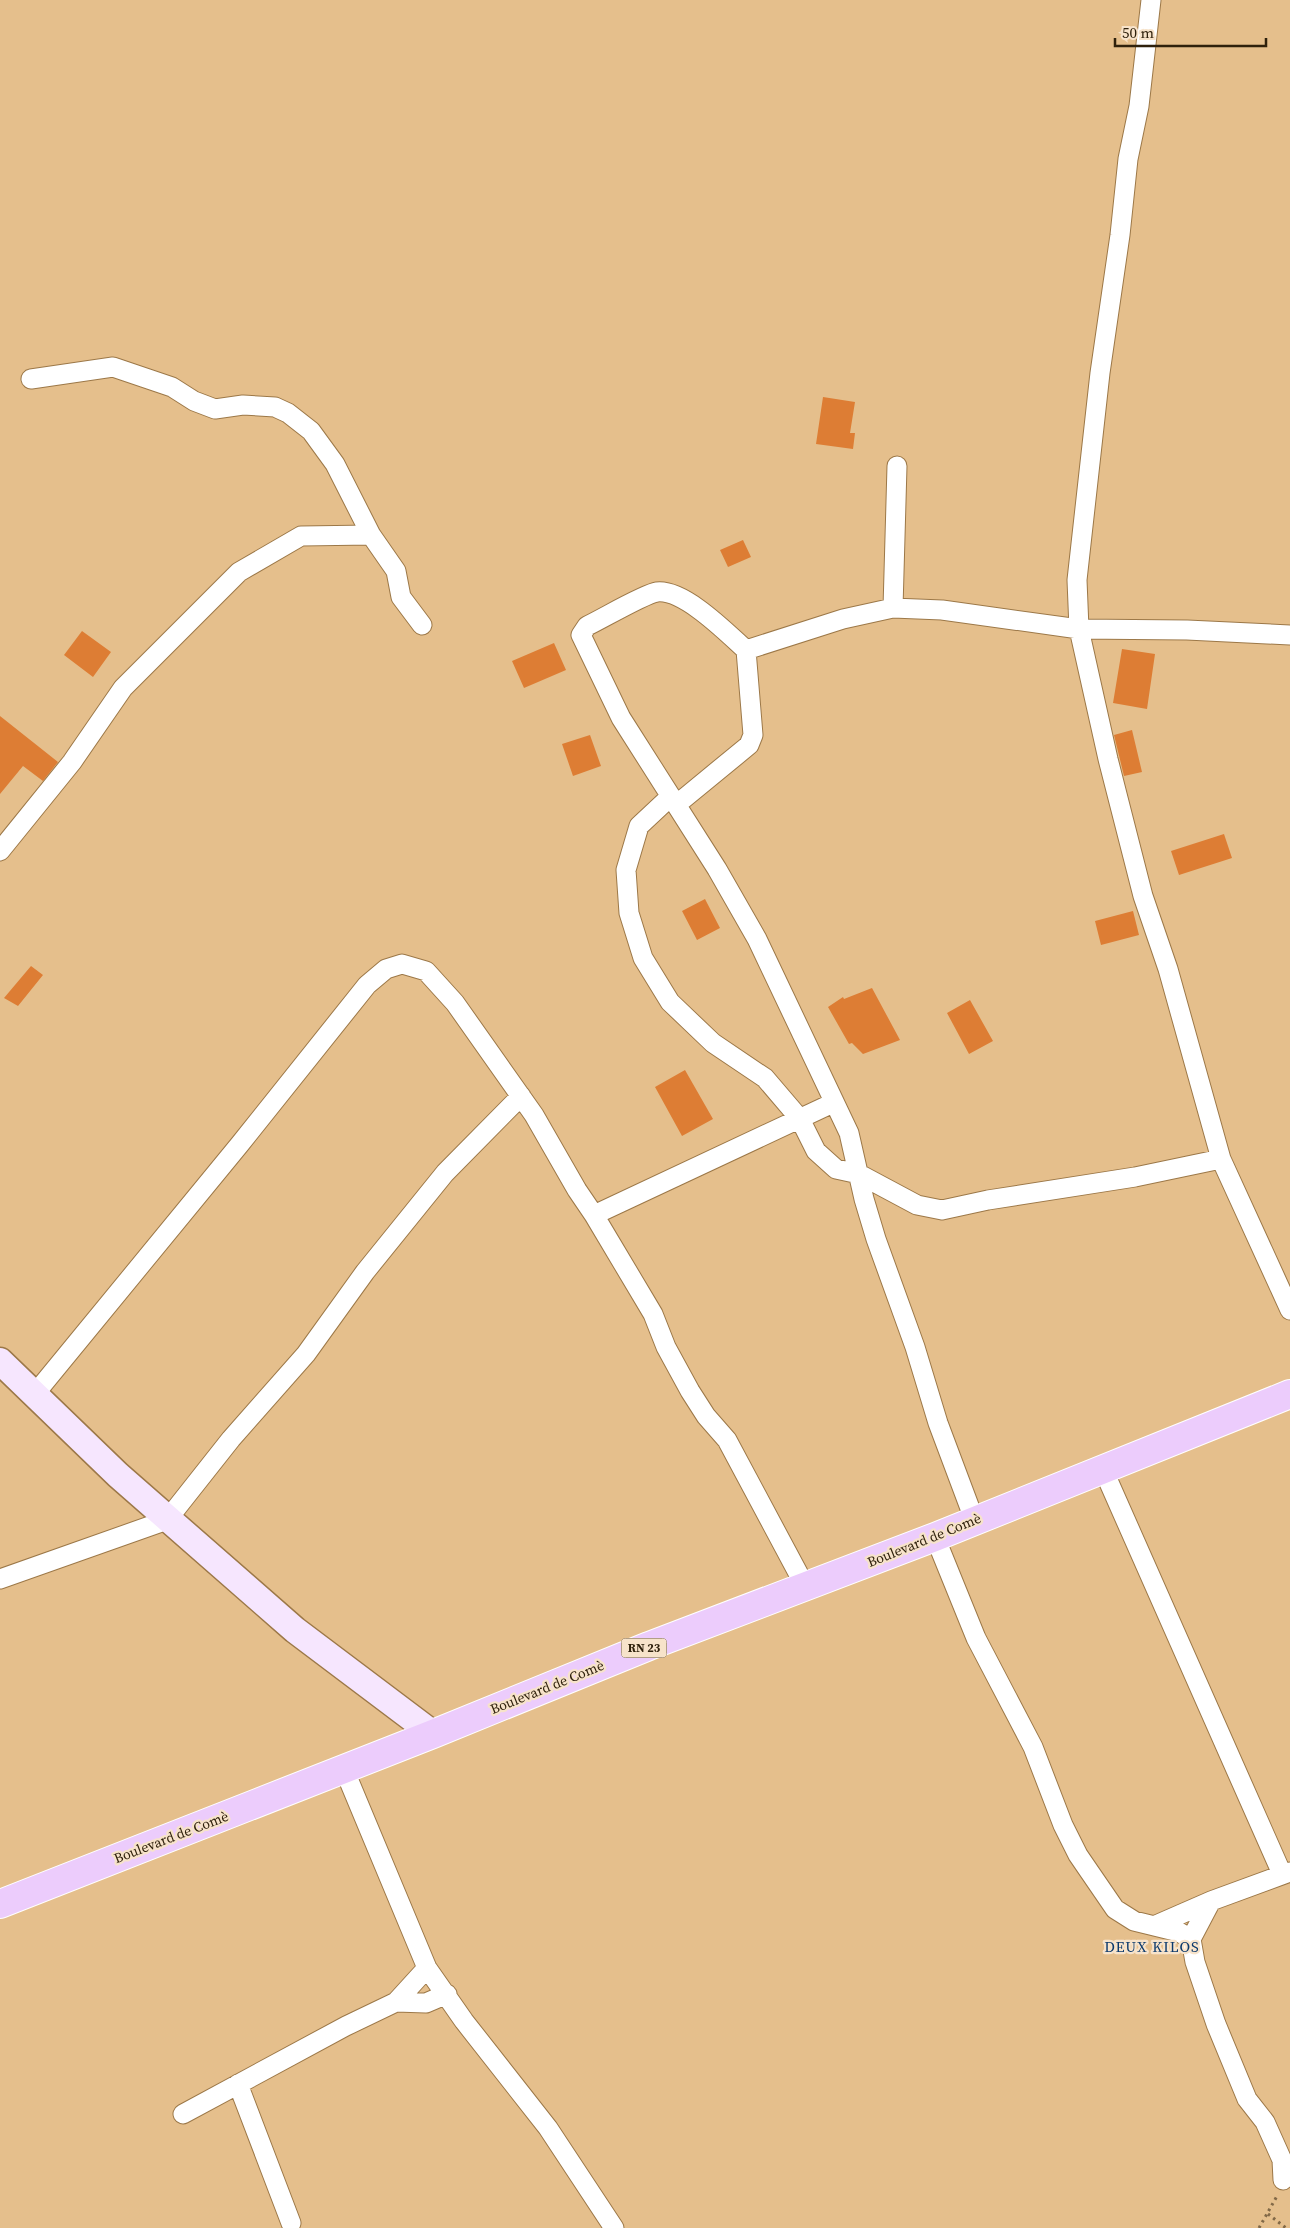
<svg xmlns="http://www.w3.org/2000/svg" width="1290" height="2228" viewBox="0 0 1290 2228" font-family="'Source Serif 4',serif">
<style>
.building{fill:#dd7d34}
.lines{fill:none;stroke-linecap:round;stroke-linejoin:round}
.street-casing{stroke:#9c7848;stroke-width:21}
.secondary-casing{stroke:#9c7848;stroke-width:29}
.primary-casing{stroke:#fff;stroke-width:30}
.path{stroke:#826947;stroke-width:3;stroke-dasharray:2.5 4;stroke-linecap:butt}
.street{stroke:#fff;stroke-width:19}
.secondary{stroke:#f6e6fe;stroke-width:26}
.primary{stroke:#ecccfc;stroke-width:28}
.labels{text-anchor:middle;stroke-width:4.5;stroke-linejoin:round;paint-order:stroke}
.shield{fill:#f7e3ca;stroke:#6b5b45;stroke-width:1}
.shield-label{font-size:12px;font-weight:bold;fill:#2f210c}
.street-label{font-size:14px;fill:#2f210c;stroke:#f7e3ca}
.neighbourhood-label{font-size:15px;letter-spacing:1px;fill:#0b396c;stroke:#f7e3ca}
</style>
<rect width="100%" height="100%" fill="#e5bf8c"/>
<path class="building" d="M823,397L855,402L850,433H855L853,449L816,444Z
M743,540L751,557L728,567L720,550Z
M82,631L111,652L93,677L64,655Z
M554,643L566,670L524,688L512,661Z
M1122,649L1155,654L1147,709L1113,703Z
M0,716L58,762L43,781L23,766L0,794Z
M1132,730L1142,772L1124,776L1114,735Z
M590,735L601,766L573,776L562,744Z
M1224,834L1232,858L1179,875L1171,851Z
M705,899L720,928L697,940L682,911Z
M1133,911L1139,935L1101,945L1095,921Z
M31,966L43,975L18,1006L4,998Z
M872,988L900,1040L863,1054L852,1043L849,1044L828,1007L843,997L844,999Z
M970,1000L993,1041L969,1054L947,1013Z
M685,1070L713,1119L682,1136L655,1087Z"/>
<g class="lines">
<g class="street-casing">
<path id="street" d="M1151,0L1139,106L1128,159L1120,235L1100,373L1077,580L1079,629L1108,759L1143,896L1168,969L1221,1159L1290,1310
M371,535L396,571L401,597L422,625
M893,608L897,466
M746,650L843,619L893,608L942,610L1079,629L1187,630L1290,635
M670,797L639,826L626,870L629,913L643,958L670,1002L713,1043L765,1078L800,1119L816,1151L836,1169L859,1174L917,1205L942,1210L988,1200L1135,1177L1221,1159
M676,805L749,745L753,735L746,650C727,633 684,589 657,592C644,594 602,619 587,626L581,635L621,718L717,869L757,939L849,1133L864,1199L876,1239L915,1347L938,1423L974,1519
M0,851L72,762L123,688L239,572L301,536L371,535L335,464L311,431L288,413L275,407L243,405L215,409L194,401L172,387L113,367L31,379
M594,1215L833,1103
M34,1395L240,1144L367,985L386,969L402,964L426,971L455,1003L534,1115L577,1190L594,1215L653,1314L666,1347L690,1391L706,1416L727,1440L805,1586
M1103,1469L1282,1874
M935,1537L976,1638L1033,1747L1063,1825L1078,1855L1115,1909L1134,1921L1179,1932L1191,1939
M0,1579L167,1520L231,1439L306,1354L365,1272L445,1173L521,1096
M344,1769L427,1968L396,2002
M1211,1901L1191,1939L1195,1962L1216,2024L1247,2099L1265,2122L1282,2160L1283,2180
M1156,1925L1211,1901L1290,1872
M427,1968L464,2021L548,2128L614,2228
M238,2084L291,2223
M183,2114L346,2026L396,2002L426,2003L447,1994"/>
</g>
<g class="secondary-casing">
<path id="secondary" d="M0,1361L118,1475L295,1630L433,1734"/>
</g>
<g class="primary-casing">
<path id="primary" d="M0,1904L433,1734L649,1646L935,1537L1290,1394"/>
</g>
<path class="path" d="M1268,2214L1286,2228
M1259,2228L1277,2196"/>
<use href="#street" class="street"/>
<use href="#secondary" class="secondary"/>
<use href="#primary" class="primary"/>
</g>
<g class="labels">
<rect class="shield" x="621.5" y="1638.5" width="45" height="19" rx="4"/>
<g class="shield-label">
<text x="644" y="1652">RN 23</text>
</g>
<g class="street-label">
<text transform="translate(924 1540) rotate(-22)" y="5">Boulevard de Comè</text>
<text transform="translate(547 1687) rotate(-22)" y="5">Boulevard de Comè</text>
<text transform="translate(171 1837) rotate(-21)" y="5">Boulevard de Comè</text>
</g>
<g class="neighbourhood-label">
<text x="1152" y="1952">DEUX KILOS</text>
</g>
</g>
<path d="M1115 38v8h151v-8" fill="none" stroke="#2f210c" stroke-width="2.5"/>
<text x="1122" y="38" font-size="15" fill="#2f210c" stroke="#f7e3ca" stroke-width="4" paint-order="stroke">50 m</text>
</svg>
